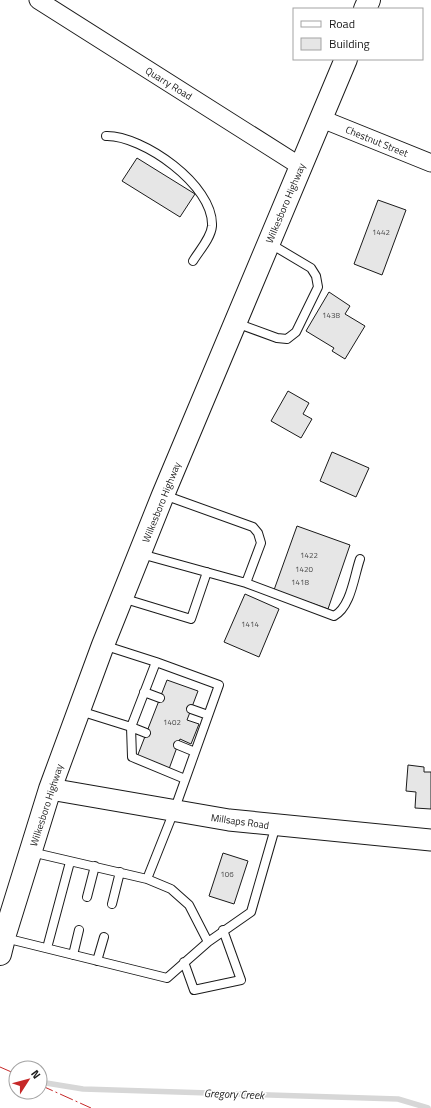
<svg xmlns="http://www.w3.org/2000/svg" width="431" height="1108" viewBox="0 0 431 1108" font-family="'Titillium Web',sans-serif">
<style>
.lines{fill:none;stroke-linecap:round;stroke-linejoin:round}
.stream{stroke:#d7d7d7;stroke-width:5.5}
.building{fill:#e6e6e6;stroke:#1a1a1a}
.service-casing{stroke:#1a1a1a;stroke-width:10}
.minor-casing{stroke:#1a1a1a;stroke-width:19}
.tertiary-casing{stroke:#1a1a1a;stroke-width:23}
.secondary-casing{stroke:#1a1a1a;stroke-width:24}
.service{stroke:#fff;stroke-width:8}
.minor{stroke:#fff;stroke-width:17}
.tertiary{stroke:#fff;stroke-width:21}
.secondary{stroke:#fff;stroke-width:22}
.power{stroke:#c62828;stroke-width:1;stroke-dasharray:14 3 2 3;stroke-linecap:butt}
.labels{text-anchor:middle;stroke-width:3;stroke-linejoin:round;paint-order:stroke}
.number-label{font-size:8px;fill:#4d4d4d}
.street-label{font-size:10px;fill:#1a1a1a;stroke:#fff}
.water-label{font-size:11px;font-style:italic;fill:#1a1a1a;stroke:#fff}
</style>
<rect width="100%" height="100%" fill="#fff"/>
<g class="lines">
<path class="stream" d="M40,1082L83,1089L398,1099L428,1108"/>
</g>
<path class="building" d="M137,158L195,194L180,217L122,181Z
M378,200L406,210L382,275L354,264Z
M329,292L350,306L345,314L365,326L345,359L332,351L334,348L306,331Z
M288,391L309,403L303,414L312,419L301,438L271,421Z
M332,452L369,468L356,497L320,481Z
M297,526L350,545L328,609L274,590Z
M245,594L279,609L259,657L224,642Z
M167,680L198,691L187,720L199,724L191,744L180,739L169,769L137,757Z
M408,765L424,767V772H431V809L415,808L416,792L406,791Z
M223,853L248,861L234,904L209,896Z"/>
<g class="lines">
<g class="service-casing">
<path id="service" d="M106,136C142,135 214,185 212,226C211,238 199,251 193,261
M236,323L277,338L287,339L296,332L318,287L316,276L311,268L269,243
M141,554L246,583L261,543L258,533L253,527L164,495
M246,583L334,616C351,607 354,576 360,559
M122,598L191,619L207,572
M103,645L156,662L219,685L174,811L147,879
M144,692L160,698
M191,709L208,715
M80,711L131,727L156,662
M146,733L131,727L132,757L185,779
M178,745L195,752
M87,897L95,866
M112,904L120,872
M5,938L167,978L208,942L189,905L171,889L147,879L31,852
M208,942L251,912L276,825
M47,948L70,862
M73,955L79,930
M97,961L104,937
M184,962L194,990L241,980L223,930"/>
</g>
<g class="minor-casing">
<path id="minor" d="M38,0L300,166
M322,119L431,163"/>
</g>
<g class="tertiary-casing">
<path id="tertiary" d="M50,789L229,820L431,840"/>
</g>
<g class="secondary-casing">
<path id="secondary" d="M365,9L369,0
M0,954L5,934L50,789L103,645L163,495L346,59"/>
</g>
<use href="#service" class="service"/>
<use href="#minor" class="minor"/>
<use href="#tertiary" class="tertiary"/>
<use href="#secondary" class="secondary"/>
<path class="power" d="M0,1067L16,1074
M40,1085L91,1108"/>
</g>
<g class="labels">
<g class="number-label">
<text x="381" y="235">1442</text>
<text x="331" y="318">1438</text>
<text x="309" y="558">1422</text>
<text x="304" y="572">1420</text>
<text x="300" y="585">1418</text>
<text x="250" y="627">1414</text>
<text x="172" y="725">1402</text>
<text x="227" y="877">106</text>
</g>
<g class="street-label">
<text transform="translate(169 83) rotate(32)" y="4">Quarry Road</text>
<text transform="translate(377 141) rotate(22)" y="4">Chestnut Street</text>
<text transform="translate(285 203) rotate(-67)" y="4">Wilkesboro Highway</text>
<text transform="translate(161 502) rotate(-68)" y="4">Wilkesboro Highway</text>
<text transform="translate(46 805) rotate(-72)" y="4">Wilkesboro Highway</text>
<text transform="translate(240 821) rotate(8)" y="4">Millsaps Road</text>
</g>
<g class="water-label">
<text transform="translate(234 1094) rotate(2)" y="4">Gregory Creek</text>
</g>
</g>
<rect x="293" y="8" width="130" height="52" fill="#ffffff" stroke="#a3a3a3"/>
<rect x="301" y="21" width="20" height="6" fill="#ffffff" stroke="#a3a3a3"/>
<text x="329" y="28" font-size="12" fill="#1a1a1a">Road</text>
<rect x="301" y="38" width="20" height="12" fill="#e6e6e6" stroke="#a3a3a3"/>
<text x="329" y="48" font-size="12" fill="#1a1a1a">Building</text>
<g transform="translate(28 1080) rotate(54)"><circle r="19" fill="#ffffff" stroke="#a3a3a3"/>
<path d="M0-3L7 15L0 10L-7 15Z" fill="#c62828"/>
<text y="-6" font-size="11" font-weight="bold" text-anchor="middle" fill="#1a1a1a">N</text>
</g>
</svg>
